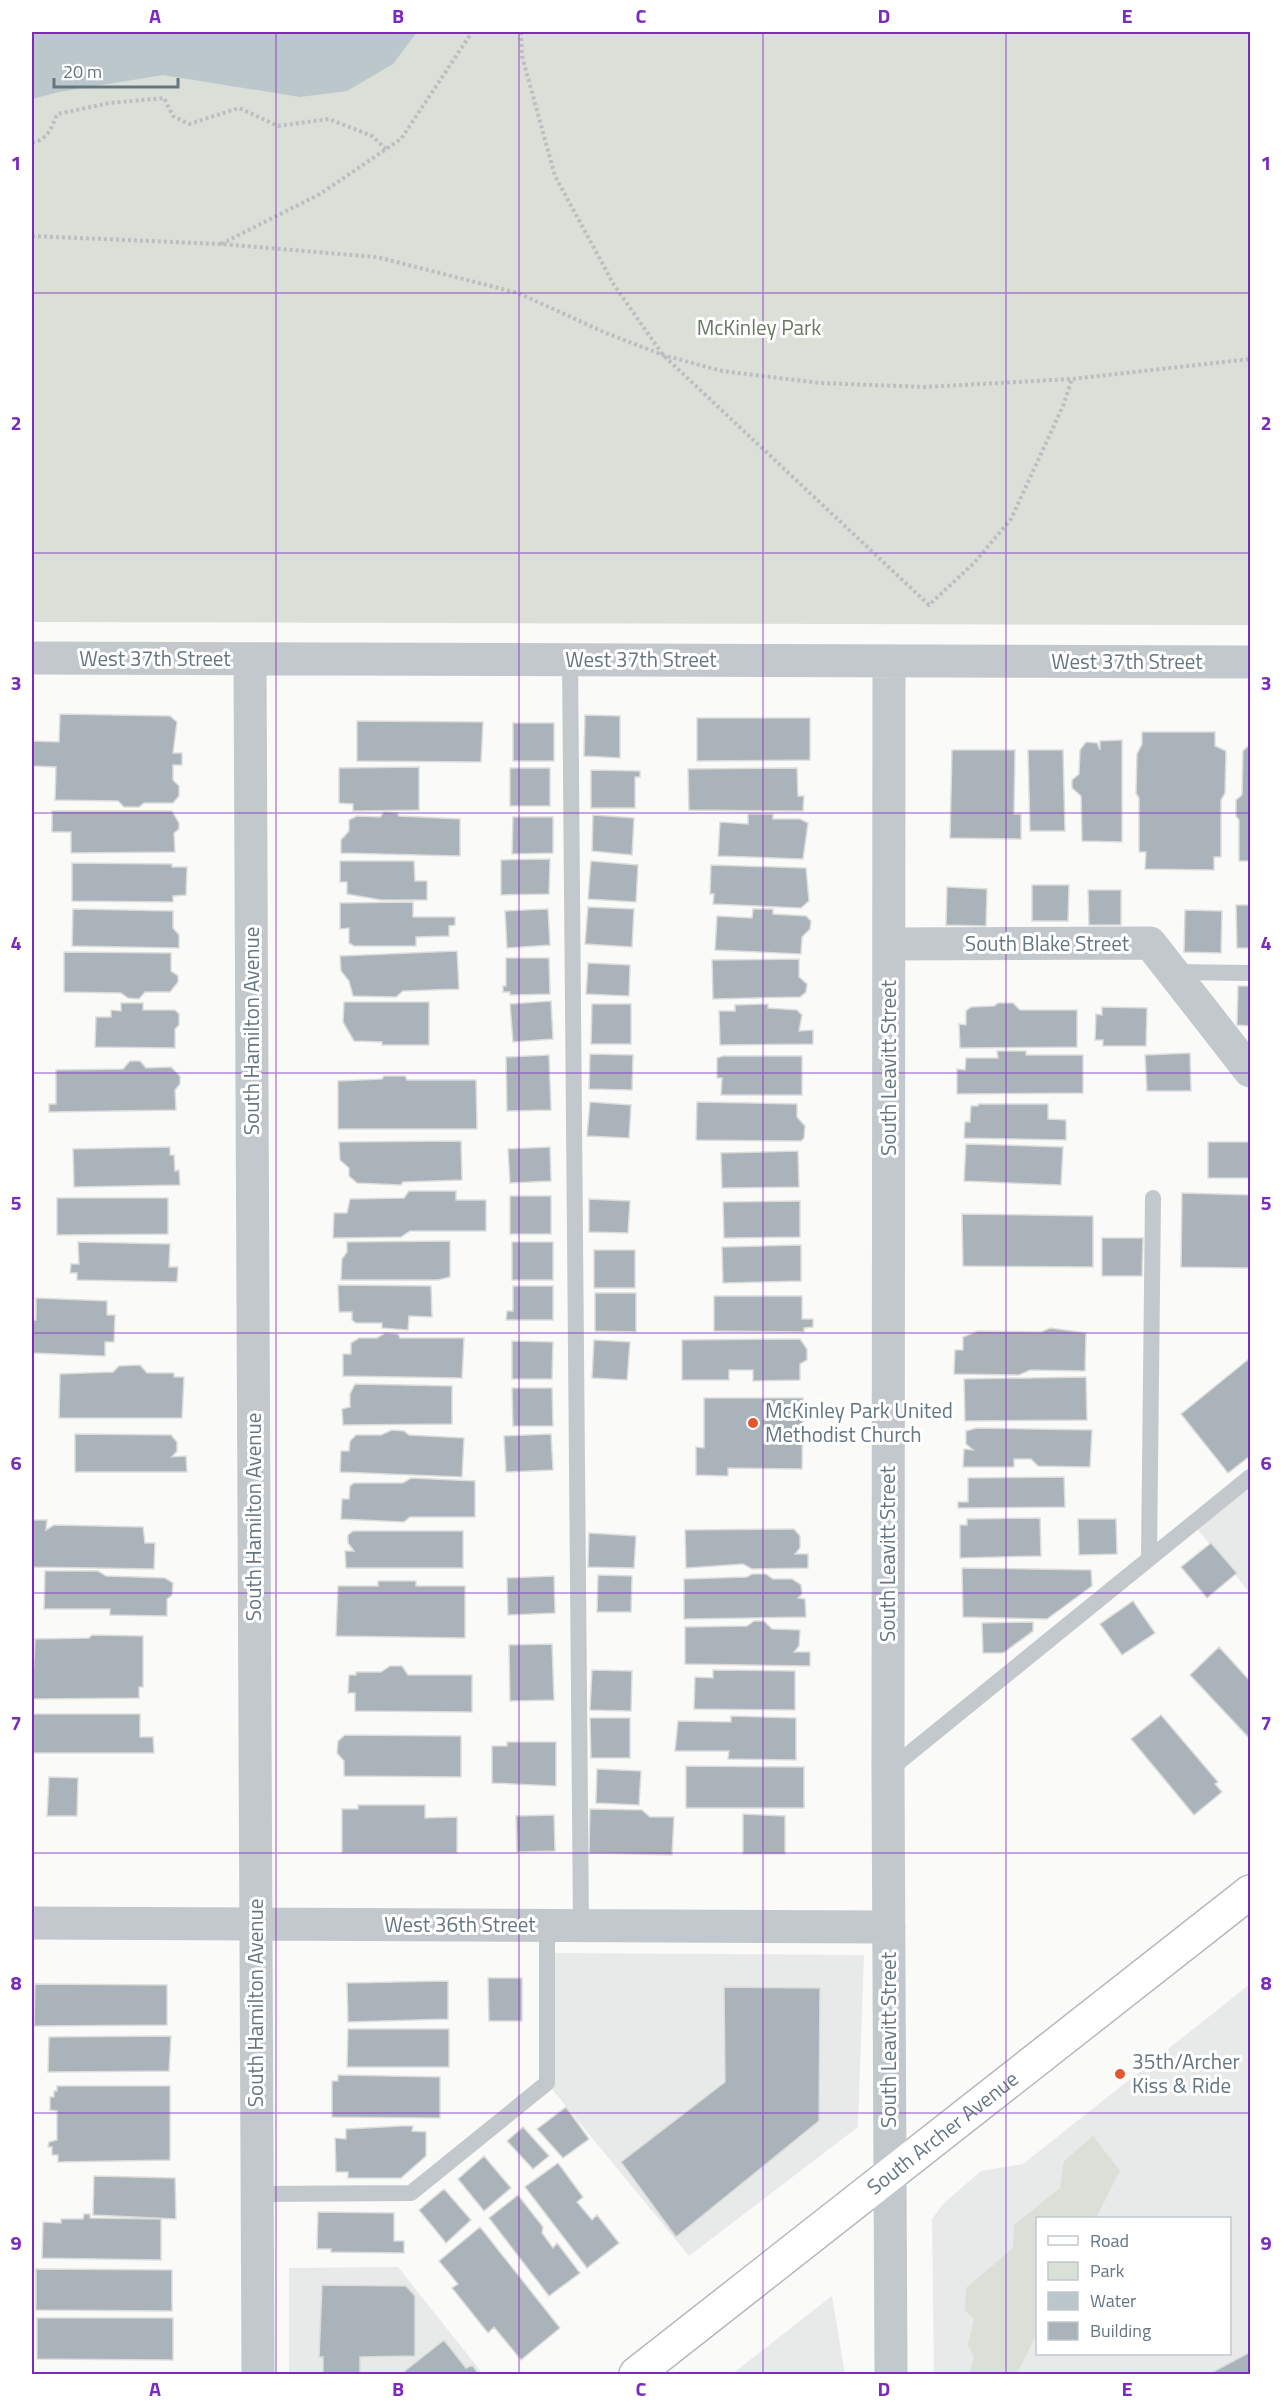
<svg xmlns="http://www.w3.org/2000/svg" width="1282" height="2406" viewBox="0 0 1282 2406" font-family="'Titillium Web',sans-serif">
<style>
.built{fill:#e8e9e9;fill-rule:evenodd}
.green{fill:#dadfd7}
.water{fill:#bbc7cb}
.building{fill:#aab3b9;stroke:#dcdcda;stroke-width:1.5}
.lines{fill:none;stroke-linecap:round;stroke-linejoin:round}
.secondary-casing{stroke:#b3babf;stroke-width:36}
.path{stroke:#bbbfc2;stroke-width:4;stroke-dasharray:3 3;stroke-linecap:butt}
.lane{stroke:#c3c8cc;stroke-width:16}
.street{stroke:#c3c8cc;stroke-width:33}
.secondary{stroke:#fff;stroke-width:33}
.grid{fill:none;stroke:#7b2cbf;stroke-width:1.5;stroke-opacity:0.55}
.poi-dot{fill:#e4572e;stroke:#fff;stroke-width:2}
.labels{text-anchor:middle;stroke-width:6;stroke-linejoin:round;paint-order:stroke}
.park-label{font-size:21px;fill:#687a64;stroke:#fff}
.street-label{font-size:21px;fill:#657683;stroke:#fff}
.poi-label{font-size:21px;fill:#657683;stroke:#fff;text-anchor:start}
.neatline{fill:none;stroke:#7b2cbf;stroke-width:2}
.grid-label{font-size:20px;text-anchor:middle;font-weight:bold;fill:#7b2cbf}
</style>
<rect width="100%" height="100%" fill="#fafaf8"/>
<path class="built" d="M1250,1477V1593L1193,1524Z
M548,1953L864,1955L858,2127L689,2256L547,2083Z
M1250,1984V2374H934L932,2219L943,2204L981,2171L1023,2164ZM1038,2218H1230V2354H1038Z
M398,2267L483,2374H289V2268Z
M832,2296L845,2374H732Z"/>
<path class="green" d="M32,32H1250V625L32,622Z
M1093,2136L1120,2171L1096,2218H1038L1037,2333L1017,2374H969L974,2357L968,2345L974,2319L965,2310L966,2288L1013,2248L1014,2225L1060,2188L1064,2161Z"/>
<path class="water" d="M32,32H417L393,64L347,91L300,97L163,75L59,92L32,99Z"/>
<path class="building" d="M60,714L170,716L177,722L173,753H182V765H173V780L179,786V796L173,803H144L139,807H124L118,801L55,800L56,767L32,766V741L59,742Z
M585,715L620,716V758L584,756Z
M697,718H810V760L697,761Z
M357,721L483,722L481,762L357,761Z
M513,723H554V761H513Z
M1142,732H1215V746L1226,751L1225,793L1221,800V857H1214V870L1145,869L1146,852H1139V798L1136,793L1137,754L1142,744Z
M1122,740V842L1082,841L1081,796L1072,788V780L1079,774L1080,750L1086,742L1097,743L1100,750V741Z
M1250,744V861H1239V820L1236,816V800L1242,795L1243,751Z
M952,750H1015L1014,814H1021V839L950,838Z
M1028,750H1063L1065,831H1030Z
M419,767V810L353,811V804L339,803V768Z
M510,768H550V806H510Z
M797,768L798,796H804L803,811L689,810L688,769Z
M591,770L640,771V777H635V808H591Z
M52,811H172L179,823V829L174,833L175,852L71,853V832H52Z
M384,812L397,813L399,816L460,819V856L341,853V840L349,831V820L357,816L380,817Z
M748,814H773V819H800L808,823L803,859L718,856L720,822L748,824Z
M593,815L634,818L632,855L592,851Z
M513,817H553V853L512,854Z
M550,859L549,894L501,895V860Z
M340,861H414L415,881H427V900H381L347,894V882H340Z
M591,861L638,865L636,902L588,899Z
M72,863L172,864V867H187L186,895L173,896V902L72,901Z
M711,865L806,868L809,901L801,908L713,904L714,894H710Z
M1032,885H1069L1068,921H1032Z
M947,887L987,889L986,926L946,925Z
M1088,890H1121V925H1089Z
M413,902V917H455V925L449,926V936L416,937V946H354L349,943V928L340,929V903Z
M1236,905H1250V948H1237Z
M588,907L634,909L632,947L585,944Z
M73,909L173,911V928L179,935V948L72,946Z
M548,909L550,945L507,948L505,911Z
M753,909H773V914L806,916L811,921L810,929L802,937L801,954L715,950L717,916L752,918Z
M1185,910L1222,911L1221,953L1184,952Z
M457,951L459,989L403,991L396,997L353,996L349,981L341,971L340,956Z
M64,952L171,953V971L178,976V982L170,992H145L139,999L128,998L121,993L64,992Z
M506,958H549L550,994L510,995V992H503V986H506Z
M799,959V977L807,984L806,992L800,997L713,999L712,960Z
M588,963L630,965L629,996L586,994Z
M1238,986H1250V1026L1237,1025Z
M551,1001L553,1039L513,1042L510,1004Z
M344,1002H429V1045H382V1042L354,1041L343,1022Z
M121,1003H143V1010H175L179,1014V1025L175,1029V1048L95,1047L96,1017H111V1010L121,1011Z
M998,1003H1013L1020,1010H1077V1047L960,1048L959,1024L966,1025V1011L971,1007L994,1006Z
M592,1004H631V1044H591Z
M768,1004V1008L797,1010L802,1015L799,1031L813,1030V1044L720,1045L719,1011H735V1005Z
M1102,1007L1147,1008L1146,1046H1103V1040H1095L1096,1014L1102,1015Z
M997,1051H1026V1055H1083V1093L957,1094V1069L965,1070L966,1058H998Z
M1190,1053L1191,1091H1147L1145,1055Z
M590,1054L633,1055L632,1090L589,1089Z
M549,1055L551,1110L507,1111L506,1057Z
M723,1056H802V1095H721L722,1078H717V1058Z
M130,1061H140L146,1068L171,1067L180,1076V1084L175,1090L176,1110L49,1112V1104H56V1070L123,1069Z
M384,1076H405L407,1080H476L477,1129H338V1081L382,1079Z
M590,1102L631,1105L629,1138L587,1136Z
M697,1102L797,1104V1117L805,1126L804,1138L801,1141L696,1140Z
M978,1104H1048V1119L1066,1120V1140L964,1138L965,1122H970L971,1106H978Z
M461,1141L462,1180L403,1182L401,1185L357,1183L349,1176V1168L340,1160L339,1142Z
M1208,1142H1250V1178H1208Z
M966,1144L1063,1147L1061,1185L964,1181Z
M170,1147V1155H174L175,1171L179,1170L180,1185L74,1187L73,1149Z
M550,1147L551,1181L510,1183L508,1149Z
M798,1151L799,1187L722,1188L721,1153Z
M409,1191H456V1200H486V1231H410L401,1237L333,1238L334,1213H347L350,1199L404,1198Z
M1182,1193L1250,1195V1268L1181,1267Z
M510,1196H551V1234H510Z
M57,1198H168V1234L57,1235Z
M589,1199L630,1201L628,1233L589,1232Z
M800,1201V1237L724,1238L723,1202Z
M962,1214L1093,1216V1267L963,1266Z
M1102,1238H1143L1142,1276H1102Z
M450,1241V1277L438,1280H341L342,1259L347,1252V1242Z
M78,1242L170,1244L169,1267H178L177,1282L77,1280V1273H70L71,1264H79Z
M512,1242H553V1280H512Z
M801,1245V1281L723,1283L722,1247Z
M594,1250H635V1288H594Z
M338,1285L431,1286L432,1317L409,1316L408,1330L382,1328V1323H356L352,1320V1312H339Z
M513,1286H553V1320H506L507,1311H513Z
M595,1293H636V1332L595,1331Z
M714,1296H802V1319H813V1327L804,1328V1332L714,1331Z
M36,1298L107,1301V1315H115L114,1342H105V1356L32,1353V1320H36Z
M1050,1328L1086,1333L1085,1371L1030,1370L1019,1375L954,1374L955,1350H963V1337L978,1331L1041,1332Z
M385,1333L398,1334L400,1338H464L462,1378L343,1376V1354H351V1343L359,1338H377Z
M800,1339L807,1349V1360L800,1364V1380L753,1381V1370H729V1380H682V1340Z
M594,1340L630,1342L627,1380L592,1378Z
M512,1341L553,1342L552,1379H512Z
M1250,1358V1456L1228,1473L1181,1414Z
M140,1365L147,1373H174V1377H184L182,1418H59L60,1374L113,1372L119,1366Z
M1086,1377L1087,1420L965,1421L964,1379Z
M355,1384L452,1386V1424L343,1425L342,1409L350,1407V1394Z
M512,1388H552L553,1426H513Z
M704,1398H803L802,1469L728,1468V1476L696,1475V1447L704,1448Z
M977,1428L1092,1430L1090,1467L1038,1466L1031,1459H1014V1467H963L964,1449L973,1450L966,1444V1431Z
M392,1430L404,1431L409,1435L464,1438L462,1477L340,1472L341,1451H349L350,1441L356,1435H381Z
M75,1434L171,1435L177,1442V1451L172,1457L186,1456L187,1472H75Z
M551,1434L553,1470L506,1472L504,1436Z
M1064,1477L1065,1507L958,1508V1502H968V1478Z
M411,1478L475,1481V1517H410L404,1522L341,1519L342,1499H349L350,1486L354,1483H403Z
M1040,1518L1041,1556L960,1558V1525H967V1519Z
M1078,1519H1116L1117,1554L1079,1555Z
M33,1520H47L46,1530L54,1525L143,1527L145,1543H155L154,1569L32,1567Z
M794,1529L800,1536V1548L795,1554H808V1568L752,1569L743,1564L686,1568L685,1530Z
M353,1531H463V1568H346L345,1551H354L348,1543V1535Z
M589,1533L636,1536L634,1568L588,1567Z
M1211,1543L1237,1573L1207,1598L1181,1567Z
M962,1568L1091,1570L1092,1586L1047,1619L963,1617Z
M45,1571H98L106,1576L165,1578L173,1583L172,1595L167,1599V1616L110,1615V1609H44Z
M752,1574H766L773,1579H792L801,1585L802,1594L798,1598L805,1599L806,1617L684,1619V1579L747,1577Z
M598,1575L632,1576L631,1612H597Z
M554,1576L555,1613L508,1615L507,1578Z
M378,1581H416V1586H465V1638L336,1636L338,1586H378Z
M1133,1601L1155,1633L1122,1655L1100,1624Z
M754,1621H764L772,1629L800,1630L799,1646L794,1652H810V1666L685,1664V1627L747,1626Z
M1033,1622V1631L1003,1653H983L982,1623Z
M92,1635L143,1636V1687H139V1698L32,1699L35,1639L89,1638Z
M552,1644L554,1700L510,1701L509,1645Z
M1219,1647L1250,1681V1739L1190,1675Z
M390,1666H402L408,1675H472V1712L355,1711V1693H348L349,1675H356V1672H381Z
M592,1670L632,1671L631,1711L590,1710Z
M713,1670L795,1671V1710L694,1709L695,1677L713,1678Z
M32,1714H140V1737H153L154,1753H32Z
M1161,1715L1218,1782L1215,1784L1222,1792L1194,1815L1131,1739Z
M731,1716L796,1718V1760L728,1759L729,1751H675L678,1721L731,1722Z
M590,1718H630V1758H591Z
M345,1735L461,1736V1777L344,1776V1761L337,1753L338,1741Z
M507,1742H556V1786L492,1783V1746H507Z
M686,1766L804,1767V1808H686Z
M597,1769L641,1771L639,1805L596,1803Z
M49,1777L78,1778L77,1816H47Z
M358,1805H425V1818L457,1817V1853H342V1809H358Z
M590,1809L642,1810L650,1817H674L672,1855L589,1853Z
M743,1814L785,1816V1854H743Z
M554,1815L555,1851L517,1852L516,1816Z
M488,1978H522V2021H489Z
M448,1981V2019L348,2022L347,1983Z
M35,1984L167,1985V2025L34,2026Z
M724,1987L820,1988L819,2121L676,2237L621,2162L725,2082Z
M348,2029H449V2067H347Z
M171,2036L169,2071L48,2072L49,2037Z
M338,2075L440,2077V2118L332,2117V2081H338Z
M57,2086H170V2160L58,2162V2155H52V2147H48L49,2142L57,2140V2111L50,2110V2097H54V2091H57Z
M566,2107L589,2139L563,2158L537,2129Z
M402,2126H413L412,2131L426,2132V2156L401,2178H348V2172H336L335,2138L346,2139V2129Z
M523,2127L549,2156L533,2169L507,2141Z
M484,2156L511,2188L484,2211L458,2179Z
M558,2163L583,2197L577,2202L592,2220L597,2215L619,2243L587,2268L525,2187Z
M94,2176L175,2178L176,2219L93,2215Z
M444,2189L471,2220L446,2243L419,2210Z
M518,2195L543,2227L542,2233L553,2248L557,2243L580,2273L549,2296L489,2218Z
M318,2212L394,2213V2241H404V2253L331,2252V2249H317Z
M84,2214H90V2218L161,2219V2260L42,2258L43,2222L61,2223V2219H83Z
M480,2227L560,2328L521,2360L494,2327L488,2333L452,2288L458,2284L439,2261Z
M36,2269L172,2270V2311L36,2310Z
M322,2285L406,2286L415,2296V2356L360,2357V2374H323V2357H319Z
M37,2318H173V2360L37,2359Z
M444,2340L466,2368L472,2365L479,2374H401Z
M1250,2352V2374H1209Z"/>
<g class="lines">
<g class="secondary-casing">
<g id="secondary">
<path id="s1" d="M636,2374L1250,1892"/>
</g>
</g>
<path class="path" d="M521,32L522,56L555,176L614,285L663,355L929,605L974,563L1011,519L1063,406L1072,379
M32,143C48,139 51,129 57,114L110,103L164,98L173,116L189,124L239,108L278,126L329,119L372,136L386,149
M32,236L220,244L377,257L518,293L606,333L663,355L722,371L820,383L925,387L1072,379L1250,359
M221,244L320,194L401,139L472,32"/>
<path class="lane" d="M570,660L581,1925
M1173,972L1250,973
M1149,1559L1153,1198
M889,1770L1250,1477
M257,2194L411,2193L547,2083V1926"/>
<path class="street" d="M32,658L1250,662
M250,659L258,2374
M889,661L888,1771L891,2374
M889,944L1150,943L1250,1071
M32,1923L889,1927"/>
<use href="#secondary" class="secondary"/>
</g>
<path class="grid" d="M276,32V2374M519,32V2374M763,32V2374M1006,32V2374M32,293H1250M32,553H1250M32,813H1250M32,1073H1250M32,1333H1250M32,1593H1250M32,1853H1250M32,2113H1250"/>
<g class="poi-dot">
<circle cx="753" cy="1423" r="6"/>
<circle cx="1120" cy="2074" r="6"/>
</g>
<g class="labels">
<g class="park-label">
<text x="759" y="335">McKinley Park</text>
</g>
<g class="street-label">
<text x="155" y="666">West 37th Street</text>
<text x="641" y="667">West 37th Street</text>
<text x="1127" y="669">West 37th Street</text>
<text x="1047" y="951">South Blake Street</text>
<text transform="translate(252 1031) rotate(-90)" y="7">South Hamilton Avenue</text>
<text transform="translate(889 1068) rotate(-90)" y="7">South Leavitt Street</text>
<text transform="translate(254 1517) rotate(-90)" y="7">South Hamilton Avenue</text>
<text transform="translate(888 1554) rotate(-90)" y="7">South Leavitt Street</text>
<text x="460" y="1932">West 36th Street</text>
<text transform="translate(256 2003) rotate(-90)" y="7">South Hamilton Avenue</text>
<text transform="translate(889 2040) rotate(-90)" y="7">South Leavitt Street</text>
<text dy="7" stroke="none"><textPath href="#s1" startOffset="390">South Archer Avenue</textPath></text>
</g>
<g class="poi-label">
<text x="765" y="1418">McKinley Park United<tspan x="765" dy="24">Methodist Church</tspan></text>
<text x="1132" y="2069">35th/Archer<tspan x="1132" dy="24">Kiss &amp; Ride</tspan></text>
</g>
</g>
<rect width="1282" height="2406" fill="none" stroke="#ffffff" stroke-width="66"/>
<rect x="1036" y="2217" width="195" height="138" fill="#ffffff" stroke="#c1c8cd" stroke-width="1.5"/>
<rect x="1048" y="2236" width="30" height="9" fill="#ffffff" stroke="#c1c8cd" stroke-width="1.5"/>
<text x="1090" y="2247" font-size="18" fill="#657683">Road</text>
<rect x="1048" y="2262" width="30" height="18" fill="#dadfd7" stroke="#c1c8cd" stroke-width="1.5"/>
<text x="1090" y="2277" font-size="18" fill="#657683">Park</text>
<rect x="1048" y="2292" width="30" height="18" fill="#bbc7cb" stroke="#c1c8cd" stroke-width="1.5"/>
<text x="1090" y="2307" font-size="18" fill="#657683">Water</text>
<rect x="1048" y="2322" width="30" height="18" fill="#aab3b9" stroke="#c1c8cd" stroke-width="1.5"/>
<text x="1090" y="2337" font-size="18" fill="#657683">Building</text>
<path d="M54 78v9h124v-9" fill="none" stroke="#657683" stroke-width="3"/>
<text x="63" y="78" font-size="18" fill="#657683" stroke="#ffffff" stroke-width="4.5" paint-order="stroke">20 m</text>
<rect x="33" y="33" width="1216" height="2340" class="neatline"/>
<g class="grid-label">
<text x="155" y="23">A</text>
<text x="398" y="23">B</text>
<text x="641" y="23">C</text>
<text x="884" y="23">D</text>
<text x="1127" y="23">E</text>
<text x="16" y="170">1</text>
<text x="1266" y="170">1</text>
<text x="16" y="430">2</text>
<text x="1266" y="430">2</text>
<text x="16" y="690">3</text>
<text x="1266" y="690">3</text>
<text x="16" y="950">4</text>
<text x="1266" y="950">4</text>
<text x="16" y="1210">5</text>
<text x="1266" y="1210">5</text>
<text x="16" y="1470">6</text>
<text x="1266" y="1470">6</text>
<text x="16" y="1730">7</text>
<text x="1266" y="1730">7</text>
<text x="16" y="1990">8</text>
<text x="1266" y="1990">8</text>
<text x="16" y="2250">9</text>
<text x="1266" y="2250">9</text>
<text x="155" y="2396">A</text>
<text x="398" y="2396">B</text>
<text x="641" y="2396">C</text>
<text x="884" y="2396">D</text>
<text x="1127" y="2396">E</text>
</g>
</svg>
